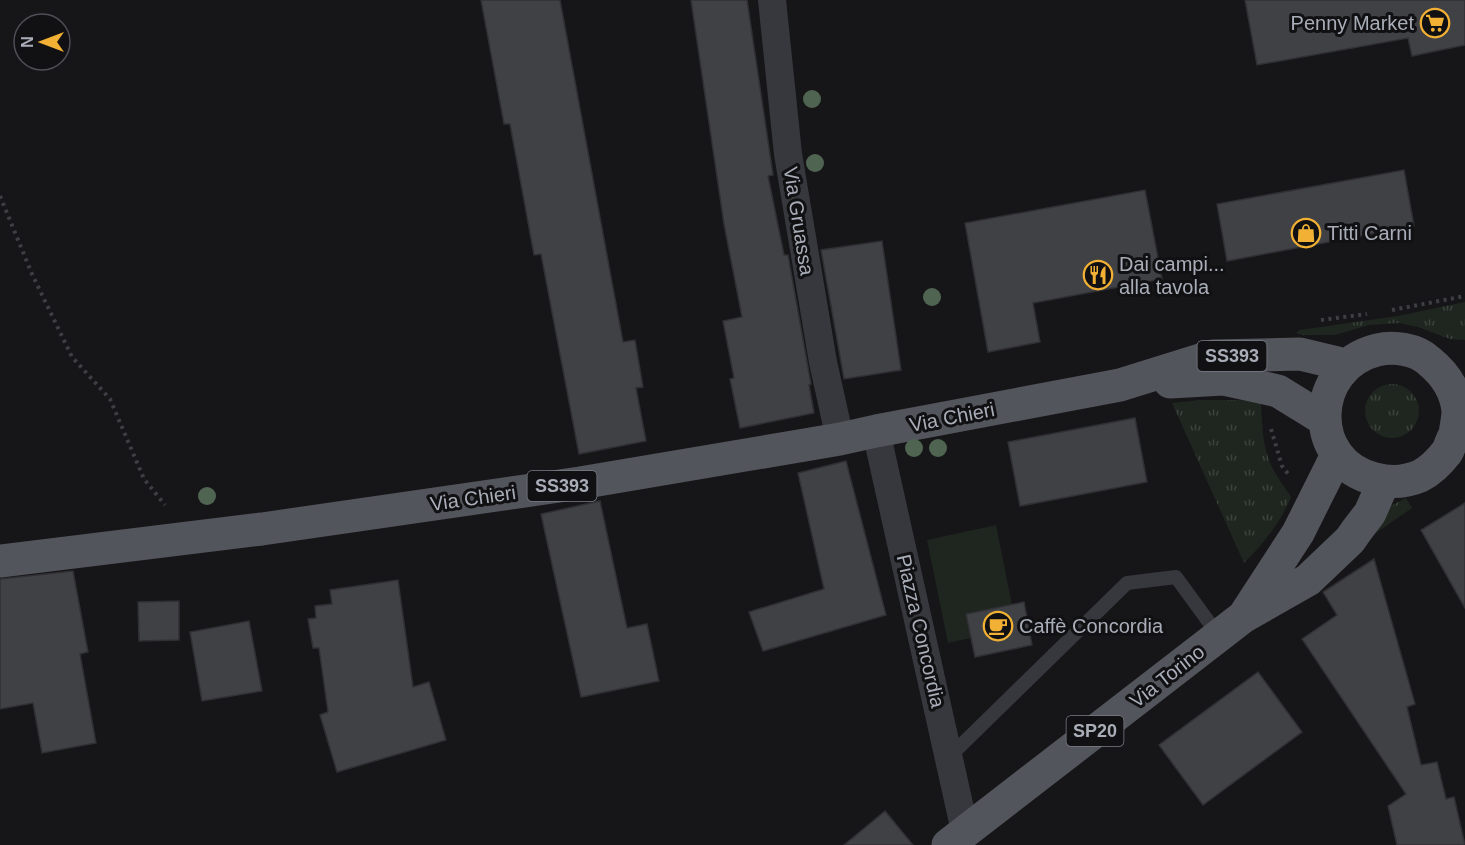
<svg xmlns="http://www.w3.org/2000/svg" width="1465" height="845" viewBox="0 0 1465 845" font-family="Helvetica,sans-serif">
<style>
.grass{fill:url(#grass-tufts)}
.garden{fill:#1e261f}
.building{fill:#404145;stroke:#303034;stroke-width:1.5}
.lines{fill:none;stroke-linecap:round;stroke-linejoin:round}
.path{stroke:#3d3f44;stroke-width:4;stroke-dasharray:3 4.5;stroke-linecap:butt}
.lane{stroke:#37383d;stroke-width:14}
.street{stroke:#37383d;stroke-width:28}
.primary{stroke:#53555c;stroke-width:33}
.tree{fill:#506452}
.labels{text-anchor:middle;stroke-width:6;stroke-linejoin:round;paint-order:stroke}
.shield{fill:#111113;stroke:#7b7e86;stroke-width:1.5}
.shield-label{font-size:18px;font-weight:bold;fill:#a8adb8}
.poi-label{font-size:20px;fill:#a8adb8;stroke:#111113;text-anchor:start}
.street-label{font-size:20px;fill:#a8adb8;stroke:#111113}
</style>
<defs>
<pattern id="grass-tufts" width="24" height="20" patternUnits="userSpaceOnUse" patternTransform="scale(1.5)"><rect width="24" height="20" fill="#1e261f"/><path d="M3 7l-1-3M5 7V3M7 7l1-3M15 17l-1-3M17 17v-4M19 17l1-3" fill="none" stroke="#3c433d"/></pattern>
</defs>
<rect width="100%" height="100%" fill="#161618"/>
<path class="grass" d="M1465,302V340L1450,339L1418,327L1399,323L1369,325L1335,335H1303L1296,333L1300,330L1398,316Z
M1365 411a27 27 0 1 1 54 0a27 27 0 1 1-54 0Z
M1202,400H1240L1261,403C1262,421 1262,442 1269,460C1274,473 1283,485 1291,497C1280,523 1264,543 1244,563L1172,403Z
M1406,498L1412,508L1373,535L1385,509Z"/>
<path class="garden" d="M996,525L1012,605L966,614L971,638L948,643L927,540Z"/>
<path class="building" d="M481,0H560L623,342L635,340L643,387L636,388L646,441L579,454L541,254L534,255L510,124H504Z
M691,0H747L773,175L768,176L784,255H788L811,384L809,385L814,413L740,428L730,379L734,378L723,321L742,317L724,224Z
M1245,0H1465V45L1412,56L1408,38L1257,65Z
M1404,170L1414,226L1227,261L1217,204Z
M1145,190L1162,279L1033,303L1040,342L988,352L965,223Z
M882,241L901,370L844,379L821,250Z
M1135,418L1147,482L1020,506L1008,442Z
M846,461L886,615L763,651L749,612L824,589L798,473Z
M600,501L627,628L647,624L659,681L581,697L541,514Z
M1465,503V608L1421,530Z
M1374,559L1415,704L1407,707L1421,765L1437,762L1446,799L1454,797L1465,845H1397L1388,806L1406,794L1302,639L1337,615L1323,592Z
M73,571L88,652L80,654L96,743L42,753L33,703L0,709V579Z
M398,580L413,687L429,682L446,740L337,772L320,715L328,712L319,648H313L308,619L316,618L315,606L332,604L330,590Z
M179,601V640L139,641L138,602Z
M1024,602L1032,645L975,657L966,614Z
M249,621L262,691L202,701L190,632Z
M1258,672L1302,732L1203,805L1159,745Z
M885,811L913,845H844Z"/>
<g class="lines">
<path class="path" d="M0,196L32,274L72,357L110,399L144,479L165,505
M1392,310L1465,296
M1321,320L1367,314
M1271,429L1282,466L1289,475"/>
<path class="lane" d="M949,757L1127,583L1176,577L1219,636"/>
<path class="street" d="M772,0L788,154L823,362L840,439
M876,431L965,831"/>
<path class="primary" d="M1170,382L1223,379L1278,391L1325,420
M1455,434C1456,427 1458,418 1458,411C1456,390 1445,374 1429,361C1416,349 1394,346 1377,350C1309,367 1307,463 1375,479C1390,483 1406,482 1420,476C1430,471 1440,461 1447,452C1450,447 1451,440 1455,435C1457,431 1462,429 1465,426
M0,561L262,529L580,483L840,439L876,431L1120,385L1213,356L1300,354L1346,365
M1246,613L1298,533L1337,455
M948,845L1243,617L1308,580L1350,540L1357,530L1370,513L1384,481"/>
</g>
<g class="tree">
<circle cx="812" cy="99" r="9"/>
<circle cx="815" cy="163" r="9"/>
<circle cx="932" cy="297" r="9"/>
<circle cx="914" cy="448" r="9"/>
<circle cx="938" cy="448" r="9"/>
<circle cx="207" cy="496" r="9"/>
</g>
<defs>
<g id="supermarket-ring" transform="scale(1.5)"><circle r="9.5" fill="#111113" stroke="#f2b134" stroke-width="1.5"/><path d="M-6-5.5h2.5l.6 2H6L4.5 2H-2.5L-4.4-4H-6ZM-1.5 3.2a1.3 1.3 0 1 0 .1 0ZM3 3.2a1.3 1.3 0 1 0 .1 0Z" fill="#f2b134"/></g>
<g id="shop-ring" transform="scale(1.5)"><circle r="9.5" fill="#111113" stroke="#f2b134" stroke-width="1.5"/><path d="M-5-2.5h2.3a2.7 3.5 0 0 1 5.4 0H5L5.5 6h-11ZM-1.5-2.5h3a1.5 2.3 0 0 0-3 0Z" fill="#f2b134"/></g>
<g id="restaurant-ring" transform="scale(1.5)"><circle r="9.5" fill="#111113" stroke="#f2b134" stroke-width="1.5"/><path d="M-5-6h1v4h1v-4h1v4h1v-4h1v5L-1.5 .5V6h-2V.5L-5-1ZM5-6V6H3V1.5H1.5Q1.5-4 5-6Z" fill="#f2b134"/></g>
<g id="cafe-ring" transform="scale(1.5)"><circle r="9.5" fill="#111113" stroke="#f2b134" stroke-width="1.5"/><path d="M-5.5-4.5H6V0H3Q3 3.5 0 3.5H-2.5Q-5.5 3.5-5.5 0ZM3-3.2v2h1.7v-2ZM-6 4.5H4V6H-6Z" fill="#f2b134"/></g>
</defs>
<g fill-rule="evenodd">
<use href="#supermarket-ring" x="1435" y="23"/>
<use href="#shop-ring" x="1306" y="233"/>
<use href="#restaurant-ring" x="1098" y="275"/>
<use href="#cafe-ring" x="998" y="626"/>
</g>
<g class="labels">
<g class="shield">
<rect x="1197.5" y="341" width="69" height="30" rx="4.5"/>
<rect x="527.5" y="471" width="69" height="30" rx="4.5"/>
<rect x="1066.5" y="716" width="57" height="30" rx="4.5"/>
</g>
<g class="shield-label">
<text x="1232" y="362">SS393</text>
<text x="562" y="492">SS393</text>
<text x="1095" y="737">SP20</text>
</g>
<g class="poi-label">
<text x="1414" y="30" text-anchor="end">Penny Market</text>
<text x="1327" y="240">Titti Carni</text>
<text x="1119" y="271">Dai campi...<tspan x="1119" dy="23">alla tavola</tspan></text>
<text x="1019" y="633">Caffè Concordia</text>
</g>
<g class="street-label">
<text transform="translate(799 221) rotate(81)" y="7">Via Gruassa</text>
<text transform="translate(952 417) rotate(-11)" y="7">Via Chieri</text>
<text transform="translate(473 498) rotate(-8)" y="7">Via Chieri</text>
<text transform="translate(921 631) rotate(77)" y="7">Piazza Concordia</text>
<text transform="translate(1167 676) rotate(-38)" y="7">Via Torino</text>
</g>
</g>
<g transform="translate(42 42) rotate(270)"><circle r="28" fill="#111113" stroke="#4d4f55" stroke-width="1.5"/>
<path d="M0-4.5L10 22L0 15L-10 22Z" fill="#f2b134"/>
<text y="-9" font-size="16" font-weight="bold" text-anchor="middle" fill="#a8adb8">N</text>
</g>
</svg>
